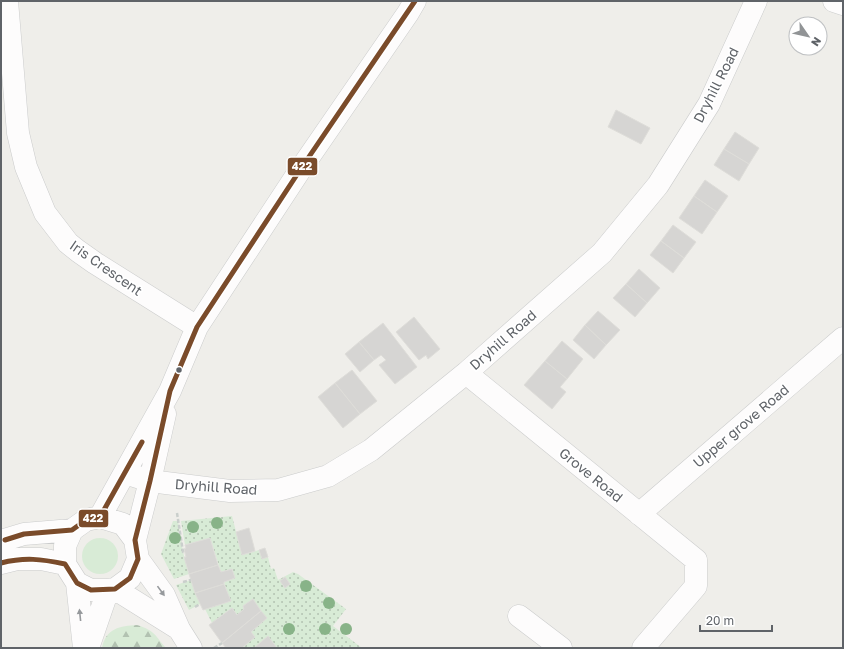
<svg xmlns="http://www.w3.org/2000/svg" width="844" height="649" viewBox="0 0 844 649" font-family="'Golos Text',sans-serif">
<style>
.grass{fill:#d8ebd6}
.forest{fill:url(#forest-firs)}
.park{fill:url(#park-dots)}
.building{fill:#d6d5d3;stroke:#deddd9}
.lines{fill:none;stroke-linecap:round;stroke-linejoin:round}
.minor-casing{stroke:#cbcccc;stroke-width:23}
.path{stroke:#cacfcc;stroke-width:2.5;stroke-dasharray:4 2;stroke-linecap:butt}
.minor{stroke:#fdfcfc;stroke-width:22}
.bus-1-casing{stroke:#fff;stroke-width:8}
.bus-1{stroke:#7a4b2a;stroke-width:5}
.tree{fill:#88b388}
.oneway{fill:#96999c}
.bus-dot{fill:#5f6368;stroke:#fff;stroke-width:1.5}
.labels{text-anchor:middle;stroke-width:3.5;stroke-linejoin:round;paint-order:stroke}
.street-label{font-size:14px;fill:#5f6368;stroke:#fff}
.line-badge{stroke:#fff;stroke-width:1.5}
.badge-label{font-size:11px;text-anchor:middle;font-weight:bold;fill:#fff}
</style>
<defs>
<pattern id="forest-firs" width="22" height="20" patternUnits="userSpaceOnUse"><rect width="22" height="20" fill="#d8ebd6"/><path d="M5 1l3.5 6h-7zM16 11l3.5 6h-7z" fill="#b2c2b1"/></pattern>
<pattern id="park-dots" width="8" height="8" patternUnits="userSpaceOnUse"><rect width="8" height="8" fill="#d8ebd6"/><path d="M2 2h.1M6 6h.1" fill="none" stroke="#b2c2b1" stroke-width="1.8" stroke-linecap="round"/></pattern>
</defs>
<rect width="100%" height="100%" fill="#efeeea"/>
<path class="grass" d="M82 556a18 18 0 1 1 36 0a18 18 0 1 1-36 0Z"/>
<path class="forest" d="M137,625C156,631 155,636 166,648H102C106,628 120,626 137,625Z"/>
<path class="park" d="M232,516L242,555L259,550L262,559L268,557L271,569L274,568L278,580L293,572L298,574L346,609L333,626L362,648H242L255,637L251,632L266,618L252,600L243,606L244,609L237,615L232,608L212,623L205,609L230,601L224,582L235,578L232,569L221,572L210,538L185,545L181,521Z
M173,521H178L183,552L189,574L174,579L161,554Z
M191,580L200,604L189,610L176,585Z"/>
<path class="building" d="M616,110L650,128L641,144L608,127Z
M735,132L759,148L749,164L724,149Z
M724,149L749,164L739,181L714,165Z
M705,180L728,196L717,212L694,196Z
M694,196L717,212L702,234L679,218Z
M673,225L696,242L684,258L661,241Z
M661,241L684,258L673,273L650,255Z
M639,269L660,288L647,303L626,284Z
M626,284L647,303L635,317L613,298Z
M598,311L620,330L606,345L585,325Z
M414,317L440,349L428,359L426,355L419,360L396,332Z
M383,323L417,367L395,384L379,365L386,360L381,355L374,360L359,342Z
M585,325L606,345L594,359L573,340Z
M562,341L583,359L567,379L545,361Z
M359,342L374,360L360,372L345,354Z
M545,361L567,379L560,387L566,392L552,409L524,385Z
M352,370L377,401L360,414L335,383Z
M335,383L360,414L343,428L318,397Z
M249,528L255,551L242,555L236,532Z
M210,538L218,565L189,574L184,557H186L184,549L186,548L185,545Z
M265,548L268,557L262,559L259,550Z
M218,565L221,572L232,569L235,578L224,582V584L195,593L189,574Z
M285,577L290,584L285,588L280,581Z
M224,584L231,601L203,610L195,593Z
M253,599L261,611L222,643L209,625L232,608L237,615L244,609L243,606Z
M261,611L267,618L251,632L255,637L242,648H226L222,643Z
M268,636L277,648H254Z"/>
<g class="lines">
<g class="minor-casing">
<path id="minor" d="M7,1L18,133L26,167L45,213L68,243L78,251L95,263L197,327
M834,1L843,4
M466,373L696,560V586L643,648
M125,473L150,481L230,491L278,490L328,476L371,450L466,373L602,253L658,185L709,104L756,1
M639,514L843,338
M100,517L170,391L197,327L300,170L408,13L415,1
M135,540L123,524L100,517L86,520L72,530L65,546V564L77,583L91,590H108L115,589L130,578L138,559L135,540L150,481L165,414
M1,541L24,534L72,530
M138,559L164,595L179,629L191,648
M1,563L17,559H41L65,564
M77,583L84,648
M115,589L179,629
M519,616L561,648
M88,648L108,590"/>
</g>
<path class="path" d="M177,513L183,552H184
M183,582L191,580
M195,607L200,604
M214,648L222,643"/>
<use href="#minor" class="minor"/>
<g class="bus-1-casing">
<path id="bus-1" d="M5,540L24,534L72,530L86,520L100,517L142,442
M1,563C25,557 41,559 65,564L77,583L91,590L115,589L130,578L138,559L135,540L150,481L170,391L197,327L300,170L415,1"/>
</g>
<use href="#bus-1" class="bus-1"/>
</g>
<g class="tree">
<circle cx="217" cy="523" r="6"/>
<circle cx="193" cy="527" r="6"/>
<circle cx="175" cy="538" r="6"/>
<circle cx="306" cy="586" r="6"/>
<circle cx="329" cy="603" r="6"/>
<circle cx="289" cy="629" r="6"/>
<circle cx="325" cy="629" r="6"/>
<circle cx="346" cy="629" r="6"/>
</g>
<defs><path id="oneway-solid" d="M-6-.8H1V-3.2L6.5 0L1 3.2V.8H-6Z"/></defs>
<g class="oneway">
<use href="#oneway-solid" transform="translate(161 591) rotate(54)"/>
<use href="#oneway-solid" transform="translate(80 615) rotate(-96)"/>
</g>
<circle class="bus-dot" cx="179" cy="370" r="3.5"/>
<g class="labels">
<g class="street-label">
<text transform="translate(716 85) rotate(-63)" y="5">Dryhill Road</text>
<text transform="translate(106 268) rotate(35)" y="5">Iris Crescent</text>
<text transform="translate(503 340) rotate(-41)" y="5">Dryhill Road</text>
<text transform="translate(741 426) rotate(-40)" y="5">Upper grove Road</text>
<text transform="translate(591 475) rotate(39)" y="5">Grove Road</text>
<text transform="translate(216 487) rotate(4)" y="5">Dryhill Road</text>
</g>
</g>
<g class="line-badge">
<rect x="287" y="157" width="31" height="19" rx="4" fill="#7a4b2a"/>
<rect x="78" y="509" width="31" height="19" rx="4" fill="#7a4b2a"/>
</g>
<g class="badge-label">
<text x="302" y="170">422</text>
<text x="93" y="522">422</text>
</g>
<rect width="844" height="649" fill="none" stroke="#5f6368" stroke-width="4"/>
<g transform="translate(808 36) rotate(124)"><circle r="19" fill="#ffffff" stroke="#bfc1c3"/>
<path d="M0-3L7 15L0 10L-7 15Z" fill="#919496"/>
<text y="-6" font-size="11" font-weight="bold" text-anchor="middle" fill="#5f6368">N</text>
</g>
<path d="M700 625v6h72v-6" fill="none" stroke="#5f6368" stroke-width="2"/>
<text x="706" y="625" font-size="12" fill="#5f6368" stroke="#ffffff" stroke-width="3" paint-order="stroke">20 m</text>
</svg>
